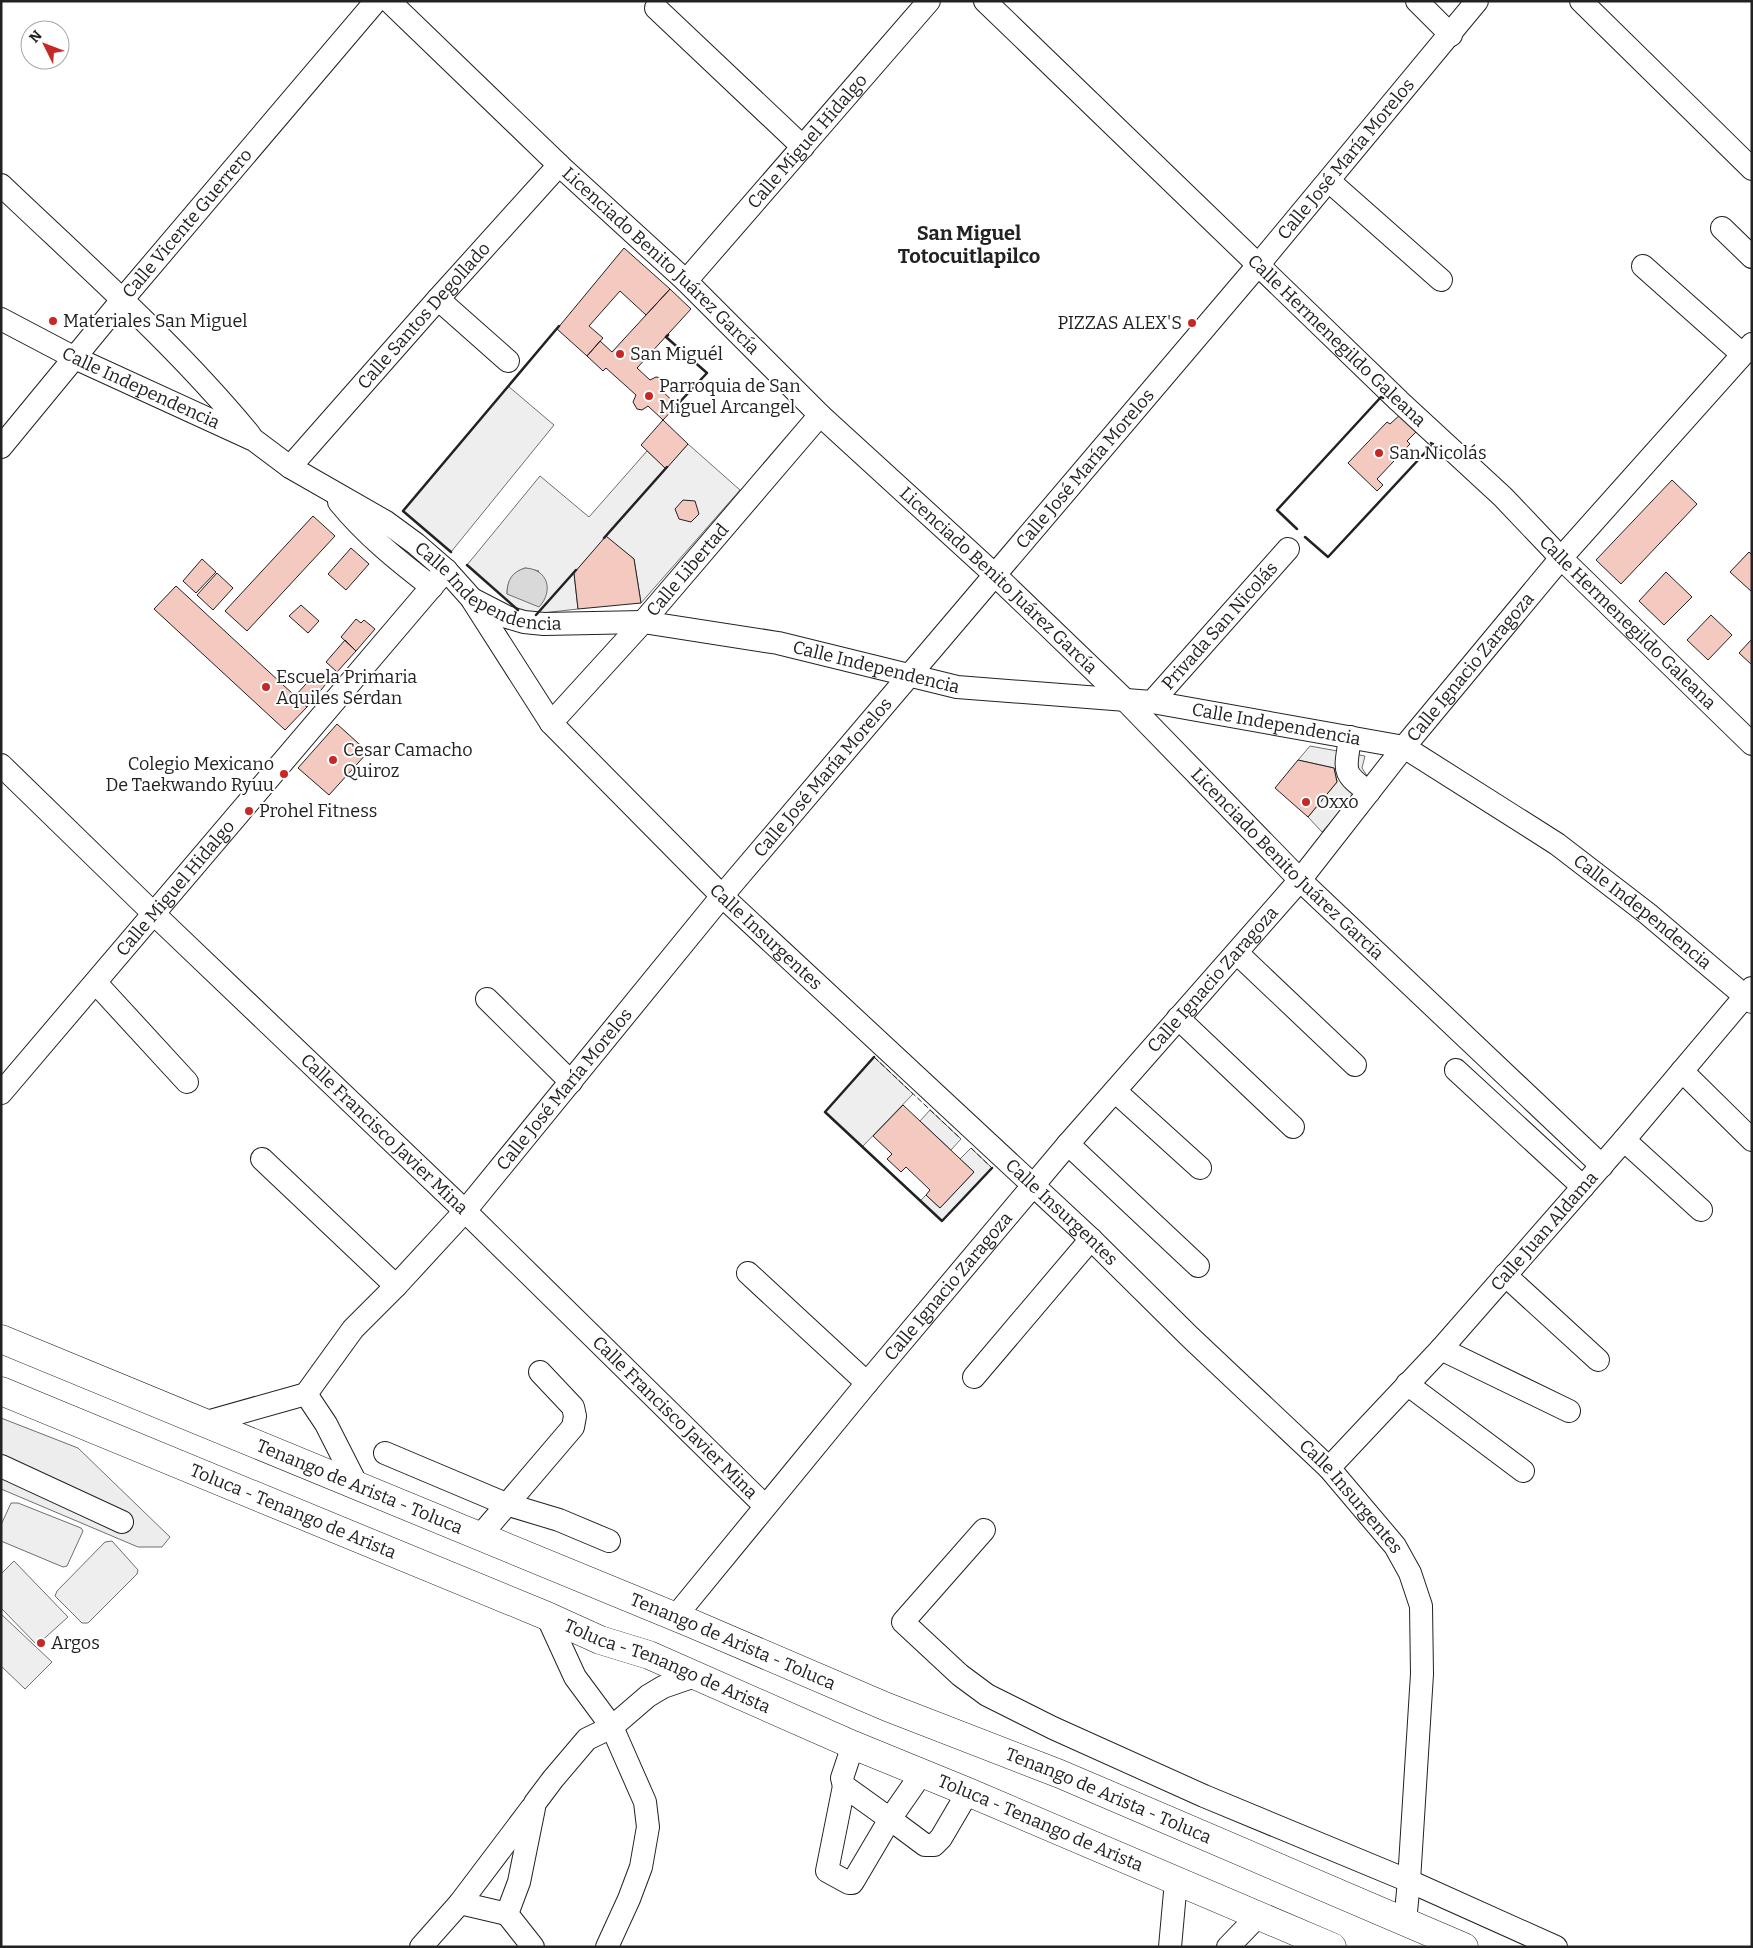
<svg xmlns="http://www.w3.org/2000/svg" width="1753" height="1948" viewBox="0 0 1753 1948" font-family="Bitter,serif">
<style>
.green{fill:#eee;stroke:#6f6f6f;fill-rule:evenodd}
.parking{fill:#ededed;stroke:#6f6f6f}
.water{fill:#d9d9d9;stroke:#6f6f6f}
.building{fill:#f3c9c0;stroke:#222}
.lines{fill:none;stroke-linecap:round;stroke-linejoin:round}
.minor-casing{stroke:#222;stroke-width:24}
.highway-casing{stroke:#222;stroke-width:29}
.minor{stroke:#fff;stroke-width:22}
.highway{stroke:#fff;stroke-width:28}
.fence{stroke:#222;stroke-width:1;stroke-dasharray:6 2.5;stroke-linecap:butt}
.wall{stroke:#222;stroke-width:2.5}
.poi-dot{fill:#c62828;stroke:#fff;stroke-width:2}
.labels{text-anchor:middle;stroke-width:4;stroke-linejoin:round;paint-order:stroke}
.street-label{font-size:18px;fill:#222;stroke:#fff}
.poi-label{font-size:18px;fill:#222;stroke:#fff;text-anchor:start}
.quarter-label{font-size:20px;font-weight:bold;fill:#222;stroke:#fff}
</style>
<rect width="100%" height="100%" fill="#fff"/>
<path class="green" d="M508,386L554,425L451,552L403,511Z
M688,444L740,490L641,603L634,559L606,537L574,573L578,609L524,615L467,565L540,476L589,517L647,451L666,468ZM525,568L539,571L507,594C507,581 513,572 525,568Z
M874,1057L913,1094L862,1147L825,1112Z
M930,1110L961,1139L951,1150L920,1121Z
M971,1148L992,1168L942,1221L920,1201L926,1195L940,1208L974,1172L960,1159Z
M11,1503H18L81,1528L83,1531L67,1566L63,1567L1,1541V1525Z
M112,1541L138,1570L137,1574L88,1623H82L55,1596L57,1591L105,1542Z
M14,1561L68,1617L37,1645L1,1608V1574Z
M1,1614L52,1662L25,1689L1,1666Z"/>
<path class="parking" d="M1310,746L1365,756L1362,768L1369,779L1322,832L1308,817L1337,782L1334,768L1298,760Z
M1,1418L78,1448L170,1537L162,1547H138L1,1489Z"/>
<path class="water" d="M525,568C548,569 554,591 539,607L507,594C507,580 512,572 525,568Z"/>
<path class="building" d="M624,248L670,289L646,315L620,291L589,326L603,338L587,356L557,329Z
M670,289L691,309L637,368L650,380L656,377L662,378L665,386L662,391L677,405L663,420L648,406L642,410L637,409L633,402L636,395L606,368L603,371L587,356L600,341L612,352Z
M1401,414L1418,430L1407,441L1410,444L1377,479L1383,485L1377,491L1348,463L1387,422L1390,424Z
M663,420L688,444L666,469L641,445Z
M1672,480L1697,504L1621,584L1596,560Z
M683,500L695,501L699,514L691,522L679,519L675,509Z
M313,516L335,536L247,631L225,611Z
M606,536L634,559L641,603L578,609L574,573Z
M351,548L369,564L346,590L328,574Z
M1749,552L1752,555V592L1730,572Z
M202,559L216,572L196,593L183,581Z
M1666,572L1692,597L1664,625L1639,601Z
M217,573L233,588L213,610L197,595Z
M176,586L307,707L285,730L154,609Z
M301,605L319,621L308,633L289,616Z
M1711,615L1732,635L1708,660L1687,640Z
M356,619L361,623L364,620L375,629L356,651L341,637Z
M345,640L356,651L337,672L326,662Z
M1751,640H1752V665L1739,653Z
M315,674L326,684L307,707L295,696Z
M337,724L368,752L329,795L298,768Z
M1298,760L1334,768L1337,782L1308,817L1275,788Z
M903,1105L974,1172L940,1208L926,1195L930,1190L906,1167L901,1172L887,1159L892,1154L873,1136Z"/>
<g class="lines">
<g class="minor-casing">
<g id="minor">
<path id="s1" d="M389,1L559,165L686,281L820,415L995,575L1126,701L1300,880L1602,1166"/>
<path id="s2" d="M985,1L1399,401L1503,497L1561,558L1752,744"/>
<path d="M1417,1L1451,35"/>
<path d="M1581,1L1752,169"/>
<path d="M656,8L803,147"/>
<path d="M1329,181L1441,280"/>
<path d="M1,185C86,266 176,345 250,435"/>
<path d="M1722,228L1752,257"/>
<path d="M1643,266L1742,354"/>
<path id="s3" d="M686,281L929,1"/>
<path d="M438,299L508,361"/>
<path id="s4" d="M1,319L75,358L254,440L290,467L386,522L416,544L446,570L472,599L507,617L524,622L544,624L643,622L778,643L957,687L1152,702L1404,747L1557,844L1648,914L1752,1002"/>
<path id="s5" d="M1,447L122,300L376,1"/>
<path id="s6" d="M290,467L438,299L559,165"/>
<path d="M339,502C366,535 398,561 432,587"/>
<path id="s7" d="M473,601L551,723L722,896L1091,1239L1190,1337L1329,1468L1395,1546L1410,1573L1421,1606L1422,1674L1409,1881L1405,1922"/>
<path id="s8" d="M1152,702L1288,549"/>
<path id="s9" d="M551,723L643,622L820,415"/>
<path d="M1350,737C1346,770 1340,772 1369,792"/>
<path id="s10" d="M1,765L153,913L465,1211L765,1506"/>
<path d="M1237,953L1355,1065"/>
<path d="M96,983L187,1082"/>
<path d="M487,999L571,1082"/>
<path d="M1178,1018L1293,1127"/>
<path d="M1456,1070L1583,1187"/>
<path d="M1682,1071L1752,1140"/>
<path d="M1115,1091L1200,1168"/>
<path id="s11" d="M1,1093L446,570"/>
<path d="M1624,1140L1701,1210"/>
<path d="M1068,1144L1198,1266"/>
<path d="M262,1159L396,1286"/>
<path d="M748,1273L867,1383"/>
<path d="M1505,1275L1598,1360"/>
<path d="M1441,1349L1569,1411"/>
<path d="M974,1377L1091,1239"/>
<path d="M1407,1384L1523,1471"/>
<path id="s12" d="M306,1394L353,1329L396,1286L465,1211L722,896L1259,264L1477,1"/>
<path d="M306,1394L326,1424L358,1487"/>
<path d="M203,1423L306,1394"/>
<path d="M385,1453L506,1504L559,1520L609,1541"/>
<path d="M1,1466L122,1522"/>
<path id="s13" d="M1329,1468L1441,1349L1624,1140L1752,988"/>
<path d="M984,1530L903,1622L960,1675L987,1695L1053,1728L1204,1796L1409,1881L1556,1947"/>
<path d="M480,1536L573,1427L575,1416L573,1407L540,1372"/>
<path d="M547,1616L575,1677L612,1727L645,1802L648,1827L641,1867L629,1899L607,1947"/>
<path id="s14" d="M675,1617L867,1383L1068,1144L1300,880L1404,747L1561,558L1752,344"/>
<path d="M853,1745L842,1778L844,1786L890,1819L922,1773"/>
<path d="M844,1786L827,1871L849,1883H852L854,1880L890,1819L925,1845H934L941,1838L968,1792"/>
<path d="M460,1903L507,1914"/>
<path d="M421,1947L460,1903L531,1809"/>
<path d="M533,1947L507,1914L519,1882L535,1803L553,1779L587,1739L612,1727L648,1696L663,1687L695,1676"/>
<path d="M1170,1947L1176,1881"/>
<path d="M1228,1947L1258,1916"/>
</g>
</g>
<g class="highway-casing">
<g id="highway">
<path id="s15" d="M1,1339L693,1624L887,1707L1060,1774L1464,1947"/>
<path id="s16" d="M1,1391L547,1616L600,1640L649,1655L853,1745L968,1792L1332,1947"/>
</g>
</g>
<use href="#minor" class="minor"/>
<use href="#highway" class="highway"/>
<path class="fence" d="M874,1057L961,1139
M971,1148L992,1168"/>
<path class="wall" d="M668,335L666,337L707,373L676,406
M1297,529L1277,510L1381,397L1383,398
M1305,537L1328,557L1433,444L1431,443
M604,538L667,467
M451,552L403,511L559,326
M467,565L518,610
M536,615L576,570
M874,1057L825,1112L942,1221L992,1168"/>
</g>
<g class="poi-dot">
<circle cx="53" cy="321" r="5"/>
<circle cx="1192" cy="323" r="5"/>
<circle cx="620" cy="354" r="5"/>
<circle cx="649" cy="396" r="5"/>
<circle cx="1379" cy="453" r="5"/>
<circle cx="266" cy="687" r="5"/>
<circle cx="333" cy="760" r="5"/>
<circle cx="284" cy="774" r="5"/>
<circle cx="1306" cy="802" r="5"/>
<circle cx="249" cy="811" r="5"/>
<circle cx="41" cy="1643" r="5"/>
</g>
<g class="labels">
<g class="street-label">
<text dy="6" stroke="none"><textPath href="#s3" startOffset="185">Calle Miguel Hidalgo</textPath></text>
<text dy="6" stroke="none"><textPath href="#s12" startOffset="1615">Calle José María Morelos</textPath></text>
<text dy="6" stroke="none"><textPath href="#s5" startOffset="291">Calle Vicente Guerrero</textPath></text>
<text dy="6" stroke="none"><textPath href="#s1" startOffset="376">Licenciado Benito Juárez García</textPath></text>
<text dy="6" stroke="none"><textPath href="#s6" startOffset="202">Calle Santos Degollado</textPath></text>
<text dy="6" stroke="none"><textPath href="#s2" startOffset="489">Calle Hermenegildo Galeana</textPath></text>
<text dy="6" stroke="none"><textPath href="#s4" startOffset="156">Calle Independencia</textPath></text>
<text dy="6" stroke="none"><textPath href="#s12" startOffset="1210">Calle José María Morelos</textPath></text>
<text dy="6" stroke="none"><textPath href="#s9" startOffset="205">Calle Libertad</textPath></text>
<text dy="6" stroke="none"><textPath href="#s1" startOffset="841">Licenciado Benito Juárez García</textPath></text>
<text dy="6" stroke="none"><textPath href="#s4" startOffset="561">Calle Independencia</textPath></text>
<text dy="6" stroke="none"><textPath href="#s2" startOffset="894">Calle Hermenegildo Galeana</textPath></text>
<text dy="6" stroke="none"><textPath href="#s8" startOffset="102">Privada San Nicolás</textPath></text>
<text dy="6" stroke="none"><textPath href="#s4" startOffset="966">Calle Independencia</textPath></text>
<text dy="6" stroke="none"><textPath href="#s14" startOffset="1239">Calle Ignacio Zaragoza</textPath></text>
<text dy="6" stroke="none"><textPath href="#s4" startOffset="1371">Calle Independencia</textPath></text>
<text dy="6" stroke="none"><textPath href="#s12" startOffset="805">Calle José María Morelos</textPath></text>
<text dy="6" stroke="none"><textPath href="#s1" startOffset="1246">Licenciado Benito Juárez García</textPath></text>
<text dy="6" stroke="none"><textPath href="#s11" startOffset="269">Calle Miguel Hidalgo</textPath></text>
<text dy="6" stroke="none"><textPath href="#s4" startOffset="1791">Calle Independencia</textPath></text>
<text dy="6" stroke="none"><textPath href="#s7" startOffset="448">Calle Insurgentes</textPath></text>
<text dy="6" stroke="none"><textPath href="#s14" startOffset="834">Calle Ignacio Zaragoza</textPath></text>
<text dy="6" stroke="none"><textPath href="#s12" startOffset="400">Calle José María Morelos</textPath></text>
<text dy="6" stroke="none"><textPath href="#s10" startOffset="532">Calle Francisco Javier Mina</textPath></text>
<text dy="6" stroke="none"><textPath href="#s7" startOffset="852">Calle Insurgentes</textPath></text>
<text dy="6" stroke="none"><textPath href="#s13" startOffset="320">Calle Juan Aldama</textPath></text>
<text dy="6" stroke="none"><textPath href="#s14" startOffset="429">Calle Ignacio Zaragoza</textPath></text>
<text dy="6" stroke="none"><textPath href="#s10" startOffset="938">Calle Francisco Javier Mina</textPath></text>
<text dy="6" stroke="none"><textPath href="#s15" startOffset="388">Tenango de Arista - Toluca</textPath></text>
<text dy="6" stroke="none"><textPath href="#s7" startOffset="1258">Calle Insurgentes</textPath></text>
<text dy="6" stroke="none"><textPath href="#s16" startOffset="316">Toluca - Tenango de Arista</textPath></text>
<text dy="6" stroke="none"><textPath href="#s15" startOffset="792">Tenango de Arista - Toluca</textPath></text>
<text dy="6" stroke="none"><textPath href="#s16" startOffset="721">Toluca - Tenango de Arista</textPath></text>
<text dy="6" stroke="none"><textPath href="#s15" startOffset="1198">Tenango de Arista - Toluca</textPath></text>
<text dy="6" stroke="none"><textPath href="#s16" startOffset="1126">Toluca - Tenango de Arista</textPath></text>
</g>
<g class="poi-label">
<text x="63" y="327">Materiales San Miguel</text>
<text x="1182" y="329" text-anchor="end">PIZZAS ALEX'S</text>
<text x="630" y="360">San Miguél</text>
<text x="659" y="392">Parroquia de San<tspan x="659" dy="21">Miguel Arcangel</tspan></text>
<text x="1389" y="459">San Nicolás</text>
<text x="276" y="683">Escuela Primaria<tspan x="276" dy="21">Aquiles Serdan</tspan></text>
<text x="343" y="756">Cesar Camacho<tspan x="343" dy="21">Quiroz</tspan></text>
<text x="274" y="770" text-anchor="end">Colegio Mexicano<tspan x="274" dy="21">De Taekwando Ryuu</tspan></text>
<text x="1316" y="808">Oxxo</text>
<text x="259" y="817">Prohel Fitness</text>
<text x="51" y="1649">Argos</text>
</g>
<g class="quarter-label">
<text x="969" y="240">San Miguel<tspan x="969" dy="23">Totocuitlapilco</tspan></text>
</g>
</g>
<rect width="1753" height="1948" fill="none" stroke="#222222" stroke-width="5"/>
<g transform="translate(45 45) rotate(312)"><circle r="24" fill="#ffffff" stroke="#a7a7a7"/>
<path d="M0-4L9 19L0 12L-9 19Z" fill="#c62828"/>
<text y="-8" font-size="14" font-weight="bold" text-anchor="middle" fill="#222222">N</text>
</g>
</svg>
